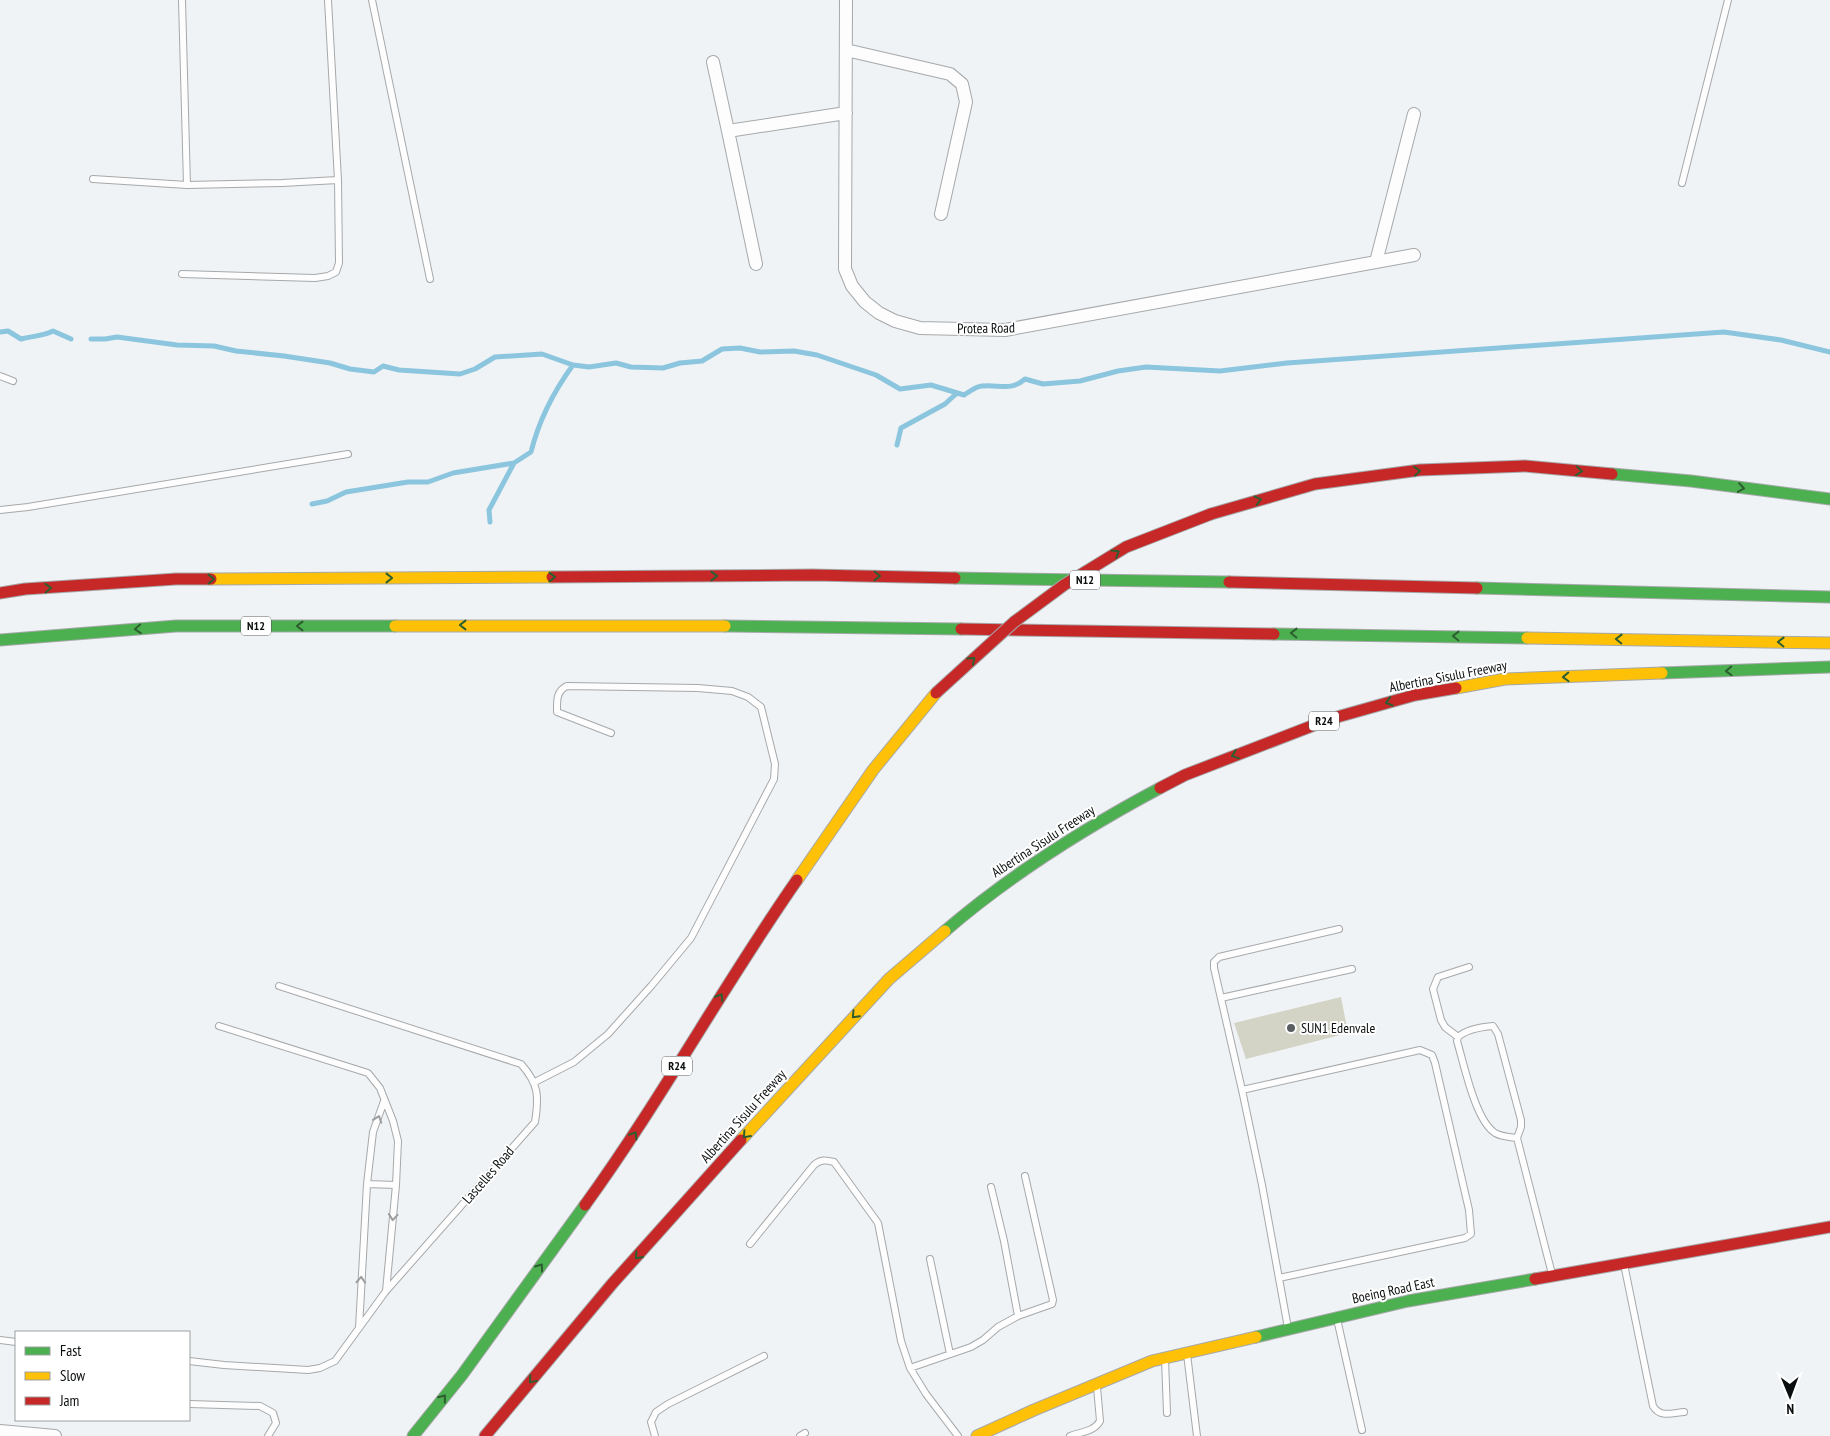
<svg xmlns="http://www.w3.org/2000/svg" width="1830" height="1436" viewBox="0 0 1830 1436" font-family="'PT Sans Narrow',sans-serif">
<style>
.lines{fill:none;stroke-linecap:round;stroke-linejoin:round}
.stream{stroke:#8cc6de;stroke-width:5}
.building{fill:#d3d3c6}
.lane-casing{stroke:#a6a8aa;stroke-width:8}
.street-casing{stroke:#a6a8aa;stroke-width:14}
.fast-casing{stroke:#a6a8aa;stroke-width:13}
.slow-casing{stroke:#a6a8aa;stroke-width:13}
.jam-casing{stroke:#a6a8aa;stroke-width:13}
.lane{stroke:#fdfdfe;stroke-width:6}
.street{stroke:#fdfdfe;stroke-width:12}
.fast{stroke:#4caf50;stroke-width:11}
.slow{stroke:#ffc107;stroke-width:11}
.jam{stroke:#c62828;stroke-width:11}
.jam-bridge-casing{stroke:#a6a8aa;stroke-width:13;stroke-linecap:butt}
.jam-bridge{stroke:#c62828;stroke-width:11}
.oneway{stroke:#2c5e30}
.oneway2{stroke:#9c9d9e}
.poi-dot{fill:#5b5e60;stroke:#fff;stroke-width:2}
.labels{text-anchor:middle;stroke-width:4;stroke-linejoin:round;paint-order:stroke}
.shield{fill:#fff;stroke:#545657;stroke-width:1}
.shield-label{font-size:12px;font-weight:bold;fill:#0b0e0f}
.street-label{font-size:14px;fill:#0b0e0f;stroke:#fff}
.poi-label{font-size:14px;fill:#0b0e0f;stroke:#fff;text-anchor:start}
</style>
<rect width="100%" height="100%" fill="#f0f3f5"/>
<g class="lines">
<path class="stream" d="M0,332L8,331L21,339C33,336 43,336 53,331L71,339
M91,339H105L117,337L177,345L214,346L236,351L284,356L330,363L350,369L374,372L383,366L399,370L460,374L475,369L495,357L542,354L573,365L589,367L616,363L631,367L663,368L680,363L702,361L722,349L740,348L760,352L794,351L817,355L876,375L900,389L931,385L964,395C969,392 976,386 982,386C999,384 1010,392 1025,379L1043,384L1080,381L1118,371L1146,367L1220,371L1287,363L1724,332L1781,340L1830,352
M897,445L901,428L945,404L957,393
M312,504L327,501L346,492L408,482H428L453,473L514,463L531,452C539,420 554,391 573,365
M490,522L489,510L514,463"/>
</g>
<path class="building" d="M1341,997L1348,1033L1246,1059L1234,1023Z"/>
<g class="lines">
<g class="lane-casing">
<path id="lane" d="M182,0L187,185
M372,0L430,279
M93,179L187,185L282,183L338,180L328,0
M1682,183L1728,0
M182,274L315,278L328,276L336,272L339,263L338,180
M0,376L13,381
M0,510L28,507L348,454
M1469,967L1438,977L1433,989L1441,1020L1445,1027L1458,1037L1457,1041C1464,1064 1475,1120 1495,1133C1502,1137 1510,1137 1517,1138L1552,1274
M1221,998L1352,969
M219,1026L368,1073L380,1088L393,1121L398,1141L396,1185L386,1291
M1458,1037C1467,1029 1481,1027 1493,1026L1498,1034L1521,1120V1127L1517,1138
M535,1082L574,1062L608,1034L652,985L691,938L774,779L775,764L761,707L748,697L732,691L698,688L567,686C556,691 557,701 557,712L611,733
M1242,1090L1214,968V962L1219,957L1339,929
M367,1184L396,1185
M991,1187L1004,1241L1018,1316
M750,1244L814,1165C821,1159 826,1160 834,1162L878,1223L901,1341L910,1368L926,1394L958,1436
M930,1259L950,1354
M1624,1264L1653,1406C1660,1418 1672,1413 1684,1412
M1279,1278L1465,1238L1471,1234L1469,1210L1435,1063L1432,1055L1420,1050L1242,1090L1262,1185L1288,1328
M1337,1319L1362,1430
M359,1328L367,1184L373,1132L384,1101
M0,1340L16,1342
M1187,1354L1197,1436
M1165,1359L1167,1413
M189,1361L224,1365L308,1370L320,1368L335,1361L386,1291L535,1122C539,1097 539,1084 521,1064L279,986
M910,1368L971,1347L983,1340L998,1327L1018,1316L1052,1304L1053,1300L1025,1176
M189,1404L260,1406L273,1413L276,1423L268,1436
M655,1436L651,1422L656,1412L668,1404L764,1356
M800,1436L805,1433
M1070,1436C1080,1432 1094,1432 1100,1421L1097,1387"/>
</g>
<g class="street-casing">
<path id="street" d="M846,0L845,269L852,286L865,302L879,313L895,321L920,328L1005,330L1414,255
M846,50L950,74L962,84L966,102L941,214
M713,62L728,131
M1376,262L1414,114
M756,264L728,131L846,113
M0,1431L55,1436"/>
</g>
<g class="fast-casing">
<path id="fast" d="M1612,474L1691,481L1830,499
M955,578L1229,582
M1477,588L1830,597
M725,626L961,629
M1274,634L1527,638
M0,640L176,626H395
M1662,673L1830,667
M945,931C1010,875 1085,828 1160,788
M1256,1337L1408,1301L1535,1279
M413,1436L462,1375L585,1205"/>
</g>
<g class="slow-casing">
<path id="slow" d="M211,579L552,577
M395,626H725
M1527,638L1830,643
M1456,688L1505,679L1662,673
M797,880L873,770L936,693
M741,1140L889,979L945,931
M977,1436L1034,1410L1152,1361L1256,1337"/>
</g>
<g class="jam-casing">
<path id="jam" d="M1211,514L1315,484L1420,470L1525,466L1612,474
M552,577L813,575L955,578
M1229,582L1477,588
M0,593L25,589L176,579H211
M961,629L1274,634
M1160,788L1185,775L1330,719L1415,695L1456,688
M585,1205C661,1100 723,986 797,880
M1535,1279L1830,1227
M485,1436L612,1284L741,1140"/>
</g>
<use href="#lane" class="lane"/>
<use href="#street" class="street"/>
<use href="#fast" class="fast"/>
<use href="#slow" class="slow"/>
<use href="#jam" class="jam"/>
<g class="jam-bridge-casing">
<path id="jam-bridge" d="M936,693L1014,622L1064,585L1126,547L1211,514"/>
</g>
<use href="#jam-bridge" class="jam-bridge"/>
</g>
<defs><path id="oneway-chevron" d="M-2-3.5L2.5 0L-2 3.5" fill="none" stroke-width="1.6" stroke-linecap="round" stroke-linejoin="round" transform="scale(1.25)"/></defs>
<g class="oneway">
<use href="#oneway-chevron" transform="translate(1417 471) rotate(-6)"/>
<use href="#oneway-chevron" transform="translate(1579 471) rotate(5)"/>
<use href="#oneway-chevron" transform="translate(1741 488) rotate(8)"/>
<use href="#oneway-chevron" transform="translate(1258 500) rotate(-16)"/>
<use href="#oneway-chevron" transform="translate(1116 553) rotate(-32)"/>
<use href="#oneway-chevron" transform="translate(714 576)"/>
<use href="#oneway-chevron" transform="translate(877 576) rotate(1)"/>
<use href="#oneway-chevron" transform="translate(552 577)"/>
<use href="#oneway-chevron" transform="translate(389 578)"/>
<use href="#oneway-chevron" transform="translate(211 579) rotate(-1)"/>
<use href="#oneway-chevron" transform="translate(48 588) rotate(-4)"/>
<use href="#oneway-chevron" transform="translate(463 625) rotate(180)"/>
<use href="#oneway-chevron" transform="translate(300 626) rotate(180)"/>
<use href="#oneway-chevron" transform="translate(138 629) rotate(176)"/>
<use href="#oneway-chevron" transform="translate(1294 633) rotate(-179)"/>
<use href="#oneway-chevron" transform="translate(1456 636) rotate(-179)"/>
<use href="#oneway-chevron" transform="translate(1619 639) rotate(-179)"/>
<use href="#oneway-chevron" transform="translate(1781 642) rotate(-179)"/>
<use href="#oneway-chevron" transform="translate(972 660) rotate(-42)"/>
<use href="#oneway-chevron" transform="translate(1729 671) rotate(178)"/>
<use href="#oneway-chevron" transform="translate(1566 677) rotate(178)"/>
<use href="#oneway-chevron" transform="translate(1389 702) rotate(164)"/>
<use href="#oneway-chevron" transform="translate(1235 755) rotate(159)"/>
<use href="#oneway-chevron" transform="translate(720 997) rotate(-58)"/>
<use href="#oneway-chevron" transform="translate(855 1015) rotate(133)"/>
<use href="#oneway-chevron" transform="translate(634 1135) rotate(-58)"/>
<use href="#oneway-chevron" transform="translate(746 1135) rotate(132)"/>
<use href="#oneway-chevron" transform="translate(638 1256) rotate(132)"/>
<use href="#oneway-chevron" transform="translate(540 1267) rotate(-54)"/>
<use href="#oneway-chevron" transform="translate(532 1380) rotate(130)"/>
<use href="#oneway-chevron" transform="translate(443 1398) rotate(-51)"/>
</g>
<g class="oneway2">
<use href="#oneway-chevron" transform="translate(378 1119) rotate(-70)"/>
<use href="#oneway-chevron" transform="translate(393 1217) rotate(95)"/>
<use href="#oneway-chevron" transform="translate(361 1280) rotate(-87)"/>
</g>
<circle class="poi-dot" cx="1291" cy="1028" r="5"/>
<g class="labels">
<g class="shield">
<rect x="1070" y="570.5" width="30" height="19" rx="4"/>
<rect x="241" y="616.5" width="30" height="19" rx="4"/>
<rect x="1309" y="711.5" width="30" height="19" rx="4"/>
<rect x="662" y="1056.5" width="30" height="19" rx="4"/>
</g>
<g class="shield-label">
<text x="1085" y="584">N12</text>
<text x="256" y="630">N12</text>
<text x="1324" y="725">R24</text>
<text x="677" y="1070">R24</text>
</g>
<g class="street-label">
<text transform="translate(986 328) rotate(-1)" y="5">Protea Road</text>
<text transform="translate(1448 676) rotate(-11)" y="5">Albertina Sisulu Freeway</text>
<text transform="translate(1043 841) rotate(-33)" y="5">Albertina Sisulu Freeway</text>
<text transform="translate(743 1116) rotate(-48)" y="5">Albertina Sisulu Freeway</text>
<text transform="translate(488 1175) rotate(-49)" y="5">Lascelles Road</text>
<text transform="translate(1393 1290) rotate(-12)" y="5">Boeing Road East</text>
</g>
<g class="poi-label">
<text x="1301" y="1033">SUN1 Edenvale</text>
</g>
</g>
<rect x="15" y="1331" width="175" height="90" fill="#ffffff" stroke="#9d9f9f"/>
<rect x="25" y="1347" width="25" height="8" fill="#4caf50" stroke="#9d9f9f"/>
<text x="60" y="1356" font-size="15" fill="#0b0e0f">Fast</text>
<rect x="25" y="1372" width="25" height="8" fill="#ffc107" stroke="#9d9f9f"/>
<text x="60" y="1381" font-size="15" fill="#0b0e0f">Slow</text>
<rect x="25" y="1397" width="25" height="8" fill="#c62828" stroke="#9d9f9f"/>
<text x="60" y="1406" font-size="15" fill="#0b0e0f">Jam</text>
<g transform="translate(1790 1396) rotate(179)" stroke="#ffffff" stroke-width="4" paint-order="stroke">
<path d="M0-4L9 19L0 12L-9 19Z" fill="#0b0e0f"/>
<text y="-8" font-size="14" font-weight="bold" text-anchor="middle" fill="#0b0e0f">N</text>
</g>
</svg>
